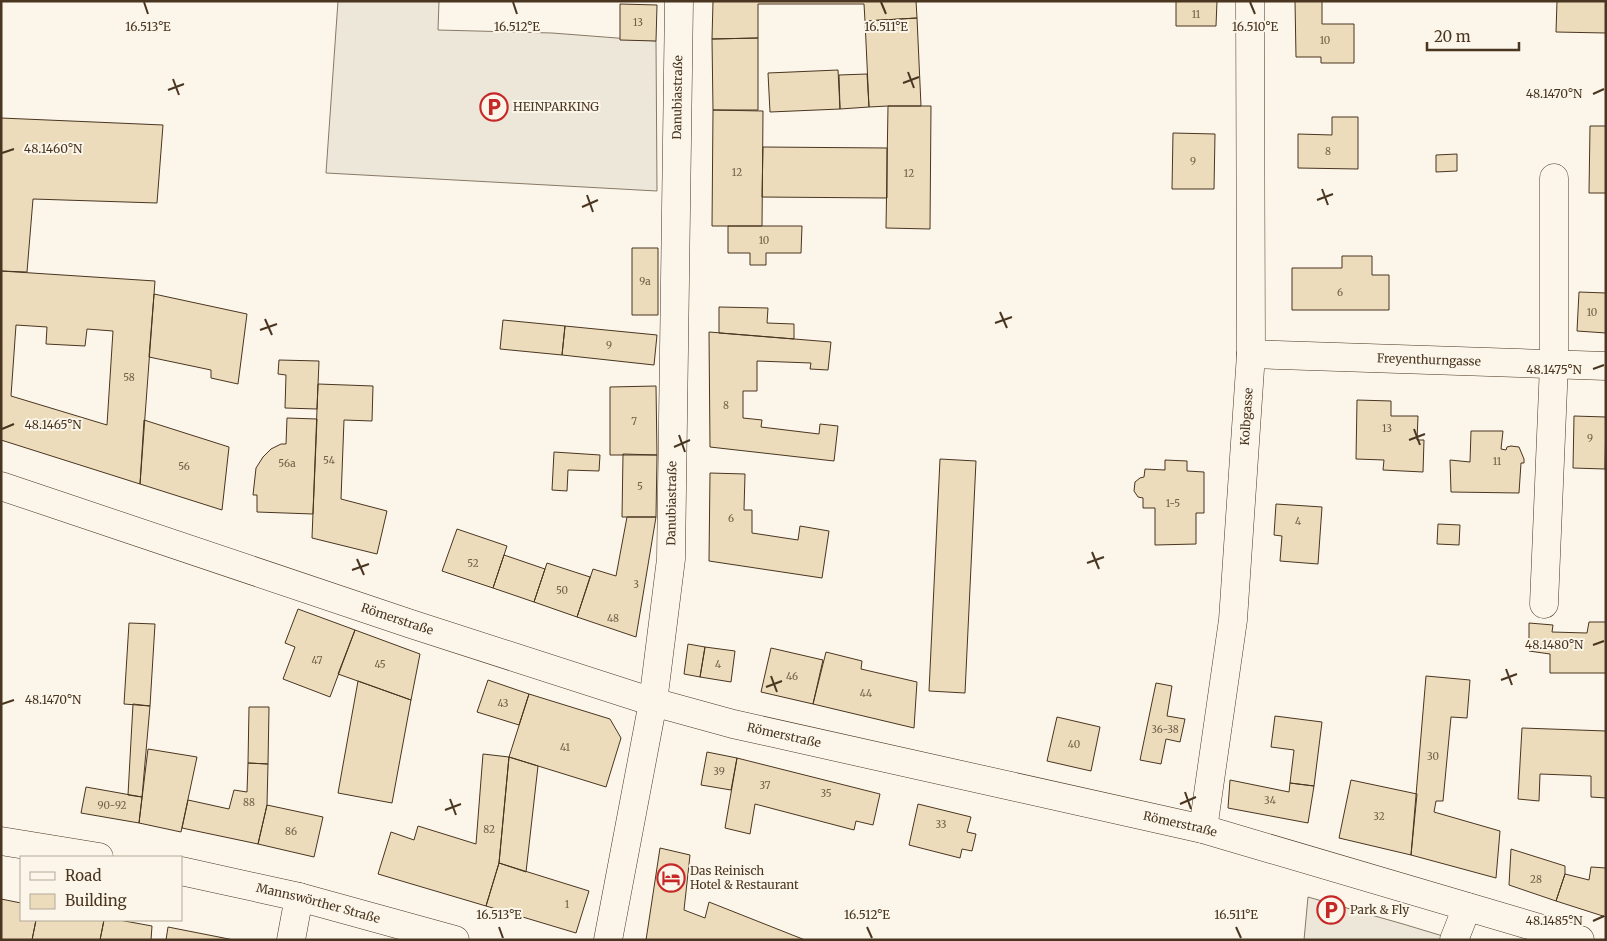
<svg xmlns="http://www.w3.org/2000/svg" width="1607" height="941" viewBox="0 0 1607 941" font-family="Merriweather,serif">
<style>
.parking{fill:#ede7d9;stroke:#887966}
.building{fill:#ecdcbc;stroke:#4a3520;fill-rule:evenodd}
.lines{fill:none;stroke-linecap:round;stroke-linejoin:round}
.minor-casing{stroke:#4a3520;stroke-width:29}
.major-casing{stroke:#4a3520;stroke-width:29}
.minor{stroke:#fbf6e9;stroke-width:28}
.major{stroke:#fbf6e9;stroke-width:28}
.ticks{fill:none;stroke:#4a3520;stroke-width:2}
.labels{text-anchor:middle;stroke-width:4;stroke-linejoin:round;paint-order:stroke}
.number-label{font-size:10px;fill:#725f47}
.street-label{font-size:12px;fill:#4a3520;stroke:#fbf6e9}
.poi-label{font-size:12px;fill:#4a3520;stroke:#fbf6e9;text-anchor:start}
.ticks-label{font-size:12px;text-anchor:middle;fill:#4a3520;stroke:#fbf6e9;stroke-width:4;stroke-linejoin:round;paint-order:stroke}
</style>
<rect width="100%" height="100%" fill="#fbf6e9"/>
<path class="parking" d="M338,1H439L438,30L552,33L656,41L657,191L326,173Z
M1308,897L1403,924L1456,940H1304Z"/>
<path class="building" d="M713,1H916L917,18L865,21L864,4H758V38L712,39Z
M1176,1H1217L1216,26H1176Z
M1295,1H1322V24H1354V63H1321V57H1296Z
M1557,1H1606V33L1556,32Z
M620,4L657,5L656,41L620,40Z
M917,18L921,106H888L869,107L865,21Z
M758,38V110H713L712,39Z
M838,70L840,109L770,112L768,73Z
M867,74L869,107L840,109L839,75Z
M888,106H931L930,229L886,228Z
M713,110L763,111L762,226H712Z
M1332,117H1358V169L1298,168V134L1332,135Z
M1,118L163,125L157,203L33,199L27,272L1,271Z
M1590,126H1606V193H1589Z
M1173,133L1215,134L1214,189H1172Z
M763,147L887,148V198L762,197Z
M1457,154V171L1436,172V155Z
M728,226H802L801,253H766V265H750V253H728Z
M632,248H658V315H632Z
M1342,256H1372V275H1389V310H1292V268H1342Z
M1,271L155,281L140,484L1,440ZM16,325L47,327L46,344L85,346L87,329L113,331L107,425L11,396Z
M1579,292L1606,293V333L1577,331Z
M154,294L247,314L238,384L211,378V370L149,357Z
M719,307L768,308L767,323L794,324V339L719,333Z
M503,320L565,326L562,355L500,349Z
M565,326L657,335L654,365L562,355Z
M709,332L831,342L828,370L810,369L811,363L757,361V391H743V418L762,420L761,427L819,434L820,424L838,426L834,461L710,447Z
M279,360L319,361L317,409L285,408L286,375L278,374Z
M318,384L373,386L372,421L344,420L341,499L387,511L377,554L312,538Z
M656,386L657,455H610V387Z
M1357,400L1391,401V416H1418L1417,440H1424L1423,472L1383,470L1384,460L1356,459Z
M1574,416L1606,417L1605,469L1573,468Z
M287,418L317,419L313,514L257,512V495H253L256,468L263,457L271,449L281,444H286Z
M144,420L229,447L222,510L140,484Z
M1471,431H1503L1501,449L1506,450L1507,447L1511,446L1519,447L1524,459V463H1521L1519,493L1451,492L1450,460L1470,462Z
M554,452L600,455L599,471L568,470L567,491L552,490Z
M623,454L657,455L656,517H622Z
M940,459L976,461L965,693L929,691Z
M1165,460L1187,461V471L1204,472V513H1196V544L1155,545V508H1143V498L1138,497L1134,491L1135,482L1140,478L1144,477L1145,469L1165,470Z
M710,473L745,474L744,510H752V533L798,540L800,526L829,531L822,578L709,561Z
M1276,504L1322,507L1318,564L1280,561L1282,536L1274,535Z
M627,517H656L636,637L577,617L593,569L616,576Z
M1438,524L1460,525L1459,545L1437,544Z
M457,529L507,546L493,588L442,571Z
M504,555L545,569L534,602L493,588Z
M547,563L590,577L577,617L534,602Z
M298,609L355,630L330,697L283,679L295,647L285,643Z
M1589,622H1606V673H1550V654L1529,651V623L1553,625L1552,632L1587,633Z
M129,623L155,624L150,706L124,704Z
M355,630L420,654L411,700L338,674Z
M688,644L705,647L700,677L684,674Z
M705,647L735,651L731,682L700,677Z
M771,648L823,660L813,704L761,692Z
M826,652L862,661L861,669L917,682L914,728L813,704Z
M1426,676L1470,680L1467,718L1451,717L1443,801H1436L1434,812L1500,831L1496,878L1411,855Z
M488,680L529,694L519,725L477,712Z
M358,681L411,700L392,803L338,793Z
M1156,683L1172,686L1167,716L1185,719L1180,742L1166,739L1161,764L1140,760Z
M529,694L610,719L621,738L606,787L509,757Z
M133,704L150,706L142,797L128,795Z
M249,707H269L268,764L248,763Z
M1275,716L1322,722L1314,786L1290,783L1294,750L1271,747Z
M1057,717L1100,727L1091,771L1047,761Z
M1522,728L1606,731V798L1591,797V776L1540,774L1539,801L1518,799Z
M148,749L197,757L181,832L139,823Z
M707,752L737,758L731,790L701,785Z
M483,754L509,757L499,863L486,906L378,874L391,832L414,840L418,826L476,844Z
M509,757L538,766L526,872L499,863Z
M737,758L880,794L873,825L856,821L854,830L755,804L750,834L725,828Z
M248,763L268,764L267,805L258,844L182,828L188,800L229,809L234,790L247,792Z
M1230,780L1289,792L1290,783L1314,786L1308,823L1228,808Z
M1351,780L1417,794L1411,855L1339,838Z
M86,787L142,797L139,823L81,813Z
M918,804L971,817L967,832L976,834L972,851L962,849L960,858L909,845Z
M267,805L323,817L314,857L258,844Z
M660,848L690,855L684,910L705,918L709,902L805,940H646Z
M1511,849L1565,866V874L1556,901L1509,885Z
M499,863L589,891L576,933L486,906Z
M1591,867L1606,868V917L1556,901L1565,874L1589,880Z
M1,899L21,903V920H36L32,940H1Z
M36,920H104L100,940H32Z
M104,920H119L152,926L151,940H100Z
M168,927L234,940H166Z"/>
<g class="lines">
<g class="minor-casing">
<g id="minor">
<path id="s1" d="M1251,354L1606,366"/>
<path id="s2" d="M1,486L411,624L653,702L733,724L1203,829L1580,940"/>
<path d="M1544,604L1554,364V178"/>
<path id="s3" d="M1203,829L1233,620L1251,354L1250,1"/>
<path d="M291,940L299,897"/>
<path id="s4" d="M608,940L653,702L671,559L679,1"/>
<path d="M1454,940L1467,907"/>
</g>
</g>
<g class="major-casing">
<g id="major">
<path d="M1,841L99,857"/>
<path id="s5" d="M181,871L299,897L455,940"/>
</g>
</g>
<use href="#minor" class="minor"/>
<use href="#major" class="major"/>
</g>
<path class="ticks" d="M144,2L148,14M513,2L517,14M881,2L886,14M1250,2L1255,14M908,72L914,88M173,79L179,95M903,83L919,77M168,90L184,84M1593,94L1604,89M2,153L14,149M1322,189L1328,205M587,195L593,212M1317,200L1333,194M582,207L598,200M1000,312L1007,328M265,319L272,335M995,323L1012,317M260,330L277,324M1593,369L1604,365M2,429L14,424M1414,429L1420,445M679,435L685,452M1409,440L1425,434M674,447L690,440M1092,552L1099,569M357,559L364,575M1087,563L1104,557M352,570L369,564M1593,645L1604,641M1506,669L1512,685M771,676L777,692M1501,680L1517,674M766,687L782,681M2,704L14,700M1185,792L1191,809M450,799L456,815M1180,804L1196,797M445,810L461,804M1593,921L1604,916M499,927L503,938M867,927L872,938M1236,927L1241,938"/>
<defs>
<g id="parking-ring" transform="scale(1.4375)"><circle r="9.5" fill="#fbf6e9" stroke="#c62828" stroke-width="1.5"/><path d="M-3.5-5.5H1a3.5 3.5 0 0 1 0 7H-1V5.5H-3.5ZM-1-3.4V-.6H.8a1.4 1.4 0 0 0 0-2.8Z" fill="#c62828"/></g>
<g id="hotel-ring" transform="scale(1.4375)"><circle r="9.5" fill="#fbf6e9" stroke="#c62828" stroke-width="1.5"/><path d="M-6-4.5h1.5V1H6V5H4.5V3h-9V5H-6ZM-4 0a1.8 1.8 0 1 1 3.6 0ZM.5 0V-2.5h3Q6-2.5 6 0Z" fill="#c62828"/></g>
</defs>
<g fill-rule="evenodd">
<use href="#parking-ring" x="494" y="107"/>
<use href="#hotel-ring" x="671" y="878"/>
<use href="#parking-ring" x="1331" y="910"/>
</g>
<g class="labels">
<g class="number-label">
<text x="1196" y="18">11</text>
<text x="638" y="26">13</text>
<text x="1325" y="44">10</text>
<text x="1328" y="155">8</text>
<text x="1193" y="165">9</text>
<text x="737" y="176">12</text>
<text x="909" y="177">12</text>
<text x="764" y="244">10</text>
<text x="645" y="285">9a</text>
<text x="1340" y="296">6</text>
<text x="1592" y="316">10</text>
<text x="609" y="349">9</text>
<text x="129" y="381">58</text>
<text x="726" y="409">8</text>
<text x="634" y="425">7</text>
<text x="1387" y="432">13</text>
<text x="1590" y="442">9</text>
<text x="329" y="464">54</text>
<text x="1497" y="465">11</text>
<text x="287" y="467">56a</text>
<text x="184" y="470">56</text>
<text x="640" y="490">5</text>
<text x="1173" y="507">1-5</text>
<text x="731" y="522">6</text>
<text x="1298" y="525">4</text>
<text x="473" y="567">52</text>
<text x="636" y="588">3</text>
<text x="562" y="594">50</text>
<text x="613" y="622">48</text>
<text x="317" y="664">47</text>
<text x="380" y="668">45</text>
<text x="718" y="668">4</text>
<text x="792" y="680">46</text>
<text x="866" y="697">44</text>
<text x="503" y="707">43</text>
<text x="1165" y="733">36-38</text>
<text x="1074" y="748">40</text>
<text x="565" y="751">41</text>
<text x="1433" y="760">30</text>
<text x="719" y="775">39</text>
<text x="765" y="789">37</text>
<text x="826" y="797">35</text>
<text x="1270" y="804">34</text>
<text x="249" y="806">88</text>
<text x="112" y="809">90-92</text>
<text x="1379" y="820">32</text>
<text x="941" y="828">33</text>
<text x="489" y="833">82</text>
<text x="291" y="835">86</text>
<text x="1536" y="883">28</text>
<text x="567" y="908">1</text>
</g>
<g class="street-label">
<text dy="4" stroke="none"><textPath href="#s4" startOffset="848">Danubiastraße</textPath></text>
<text dy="4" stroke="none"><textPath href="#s1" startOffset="178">Freyenthurngasse</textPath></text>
<text dy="4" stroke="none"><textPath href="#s3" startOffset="415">Kolbgasse</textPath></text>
<text dy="4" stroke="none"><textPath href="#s4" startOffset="442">Danubiastraße</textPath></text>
<text dy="4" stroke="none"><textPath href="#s2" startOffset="418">Römerstraße</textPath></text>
<text dy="4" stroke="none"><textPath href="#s2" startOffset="822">Römerstraße</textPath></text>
<text dy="4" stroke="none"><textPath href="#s2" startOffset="1228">Römerstraße</textPath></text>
<text dy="4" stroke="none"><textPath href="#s5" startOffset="141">Mannswörther Straße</textPath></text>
</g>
<g class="poi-label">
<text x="513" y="111">HEINPARKING</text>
<text x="690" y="875">Das Reinisch<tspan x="690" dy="14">Hotel &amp; Restaurant</tspan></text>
<text x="1350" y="914">Park &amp; Fly</text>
</g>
</g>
<g class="ticks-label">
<text x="148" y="31">16.513°E</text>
<text x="517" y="31">16.512°E</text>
<text x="886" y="31">16.511°E</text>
<text x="1255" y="31">16.510°E</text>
<text x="1554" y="98">48.1470°N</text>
<text x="53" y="153">48.1460°N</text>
<text x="1554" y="374">48.1475°N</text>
<text x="53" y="429">48.1465°N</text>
<text x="1554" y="649">48.1480°N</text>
<text x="53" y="704">48.1470°N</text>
<text x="499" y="919">16.513°E</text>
<text x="867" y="919">16.512°E</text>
<text x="1236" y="919">16.511°E</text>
<text x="1554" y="925">48.1485°N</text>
</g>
<rect width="1607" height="941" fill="none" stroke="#4a3520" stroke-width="5"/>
<rect x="20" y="856" width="162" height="65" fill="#fbf6e9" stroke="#b4a999"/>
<rect x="30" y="872" width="25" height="8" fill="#fbf6e9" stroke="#b4a999"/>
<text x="65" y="881" font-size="15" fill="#4a3520">Road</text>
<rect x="30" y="894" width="25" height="15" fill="#ecdcbc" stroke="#b4a999"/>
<text x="65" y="906" font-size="15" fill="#4a3520">Building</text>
<path d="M1427 42v8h92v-8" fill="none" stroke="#4a3520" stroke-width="2.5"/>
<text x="1434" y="42" font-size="15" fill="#4a3520" stroke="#fbf6e9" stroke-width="4" paint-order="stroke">20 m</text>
</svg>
